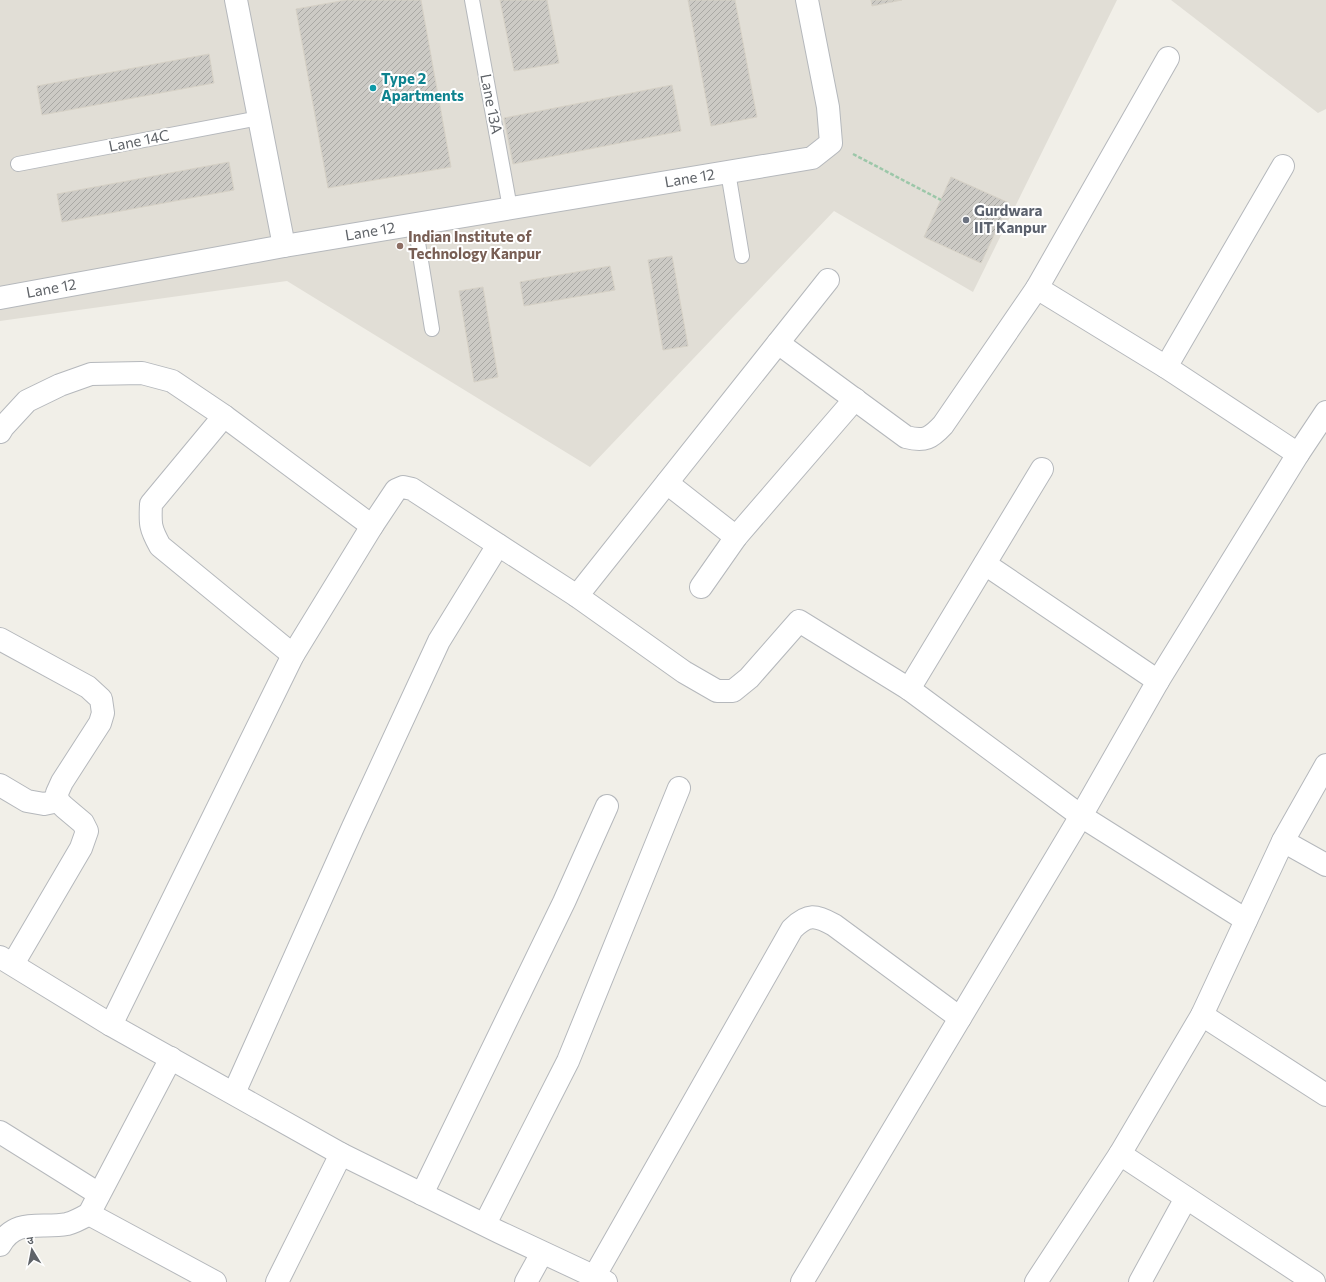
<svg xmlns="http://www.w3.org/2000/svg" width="1326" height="1282" viewBox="0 0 1326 1282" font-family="Commissioner,'Noto Sans Devanagari',sans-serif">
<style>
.education{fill:#e1ded6}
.building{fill:url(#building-hatch);stroke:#d6d1c6}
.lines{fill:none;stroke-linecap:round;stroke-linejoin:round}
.lane-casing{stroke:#b5b8bc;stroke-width:16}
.street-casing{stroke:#b5b8bc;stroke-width:24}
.path{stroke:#9cc7a9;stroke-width:2.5;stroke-dasharray:4 2;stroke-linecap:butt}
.lane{stroke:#fff;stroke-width:14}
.street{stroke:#fff;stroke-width:22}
.culture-dot{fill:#0f9aa8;stroke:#fff;stroke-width:1.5}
.worship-dot{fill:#6b7280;stroke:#fff;stroke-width:1.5}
.education-dot{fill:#8d6e63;stroke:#fff;stroke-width:1.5}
.labels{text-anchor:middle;stroke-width:4;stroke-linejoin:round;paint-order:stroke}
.culture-label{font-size:15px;font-weight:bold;fill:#0d838f;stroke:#fff;text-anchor:start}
.street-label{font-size:15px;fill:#5f6368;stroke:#fff}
.worship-label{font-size:15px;font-weight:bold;fill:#5b616d;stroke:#fff;text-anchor:start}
.education-label{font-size:15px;font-weight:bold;fill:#785e54;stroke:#fff;text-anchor:start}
</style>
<defs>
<pattern id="building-hatch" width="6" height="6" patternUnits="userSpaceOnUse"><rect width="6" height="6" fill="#cccac5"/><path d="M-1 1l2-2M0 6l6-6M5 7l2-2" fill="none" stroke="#a9a8a4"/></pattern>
</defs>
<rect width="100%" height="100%" fill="#f1efe8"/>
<path class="education" d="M0,0H1117L973,292L834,211L590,467L287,281L0,321Z
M1171,0H1326V109L1318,113Z"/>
<path class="building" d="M346,0H421L451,167L328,188L296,9Z
M500,0H547L559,63L514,71Z
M688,0H735L757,117L711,126Z
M871,0H902L872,6Z
M209,54L214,83L42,115L37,86Z
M672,85L681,131L513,164L504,118Z
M229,162L234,190L62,222L57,194Z
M951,177L1009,203L981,263L924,237Z
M672,256L688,346L663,350L648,260Z
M610,266L615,290L524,306L520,282Z
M483,287L498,377L474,382L459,291Z"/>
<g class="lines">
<g class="lane-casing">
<path id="lane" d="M472,0L510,208
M18,164L259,118
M728,172L742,256
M415,224L432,329"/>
</g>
<g class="street-casing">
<g id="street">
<path d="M236,0L284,246"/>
<path d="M1168,58L1037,288L1166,367L1298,454"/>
<path id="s1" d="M0,298L284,246L812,158L831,143L828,107L807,0"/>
<path d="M778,343L906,437C925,442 931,438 943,425L1037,288"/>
<path d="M1166,367L1283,166"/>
<path d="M224,416L151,504C150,524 150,528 160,546L293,655"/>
<path d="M0,432L3,427L27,401L60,385L91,374L142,373L172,381L224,416L372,526"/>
<path d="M667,483L736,537"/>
<path d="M985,564L1158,681"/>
<path d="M701,587L736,537L855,399"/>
<path d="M577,596L828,280"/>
<path d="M0,639L88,687L101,699L103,713L100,723L62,782L57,793L58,801L64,807L83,823L87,831L81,848L13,964"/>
<path d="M909,689L1042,469"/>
<path d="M0,785L27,801L44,804L58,801"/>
<path d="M1283,841L1326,865"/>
<path d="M0,957L111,1025L341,1154L499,1232L606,1282"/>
<path d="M1202,1015L1326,1095"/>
<path d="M111,1025L293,655L372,526L396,490L403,487L412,489L577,596L684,672L717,691H733L749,678L799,621L909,689L1081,816L1246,920"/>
<path d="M234,1093L353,827L439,641L498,545"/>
<path d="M0,1132L99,1194"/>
<path d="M1120,1154L1314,1282"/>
<path d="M422,1194L564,902L607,806"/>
<path d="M89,1214L215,1282"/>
<path d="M485,1224L568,1061L679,788"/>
<path d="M0,1245C16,1217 41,1229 67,1224C75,1222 82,1218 89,1214L171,1058"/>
<path d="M594,1277L792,929C808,913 816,915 834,925L960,1018"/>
<path d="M277,1282L341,1154"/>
<path d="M526,1282L542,1253"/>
<path d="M802,1282L1081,816L1158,681L1298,454L1326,412"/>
<path d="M1036,1282L1120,1154L1202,1015L1283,841L1326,765"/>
<path d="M1140,1282L1186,1198"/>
</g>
</g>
<path class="path" d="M853,154L941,200"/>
<use href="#lane" class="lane"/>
<use href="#street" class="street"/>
</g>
<circle class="culture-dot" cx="373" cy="88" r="4"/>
<circle class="worship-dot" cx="966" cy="220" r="4"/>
<circle class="education-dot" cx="400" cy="246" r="4"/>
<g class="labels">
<g class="culture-label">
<text x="381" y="84">Type 2<tspan x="381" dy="17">Apartments</tspan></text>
</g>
<g class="street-label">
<text transform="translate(491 104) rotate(79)" y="5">Lane 13A</text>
<text transform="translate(139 141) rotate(-11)" y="5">Lane 14C</text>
<text dy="5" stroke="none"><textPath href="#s1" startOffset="700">Lane 12</textPath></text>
<text dy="5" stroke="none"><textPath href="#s1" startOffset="376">Lane 12</textPath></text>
<text dy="5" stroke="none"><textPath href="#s1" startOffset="52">Lane 12</textPath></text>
</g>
<g class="worship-label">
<text x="974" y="216">Gurdwara<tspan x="974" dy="17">IIT Kanpur</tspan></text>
</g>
<g class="education-label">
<text x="408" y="242">Indian Institute of<tspan x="408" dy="17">Technology Kanpur</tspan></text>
</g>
</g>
<g transform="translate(32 1250) rotate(350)" stroke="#ffffff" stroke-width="3" paint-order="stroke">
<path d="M0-3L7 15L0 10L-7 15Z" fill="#5f6368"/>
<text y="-6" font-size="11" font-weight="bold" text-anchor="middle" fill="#5f6368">उ</text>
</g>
</svg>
